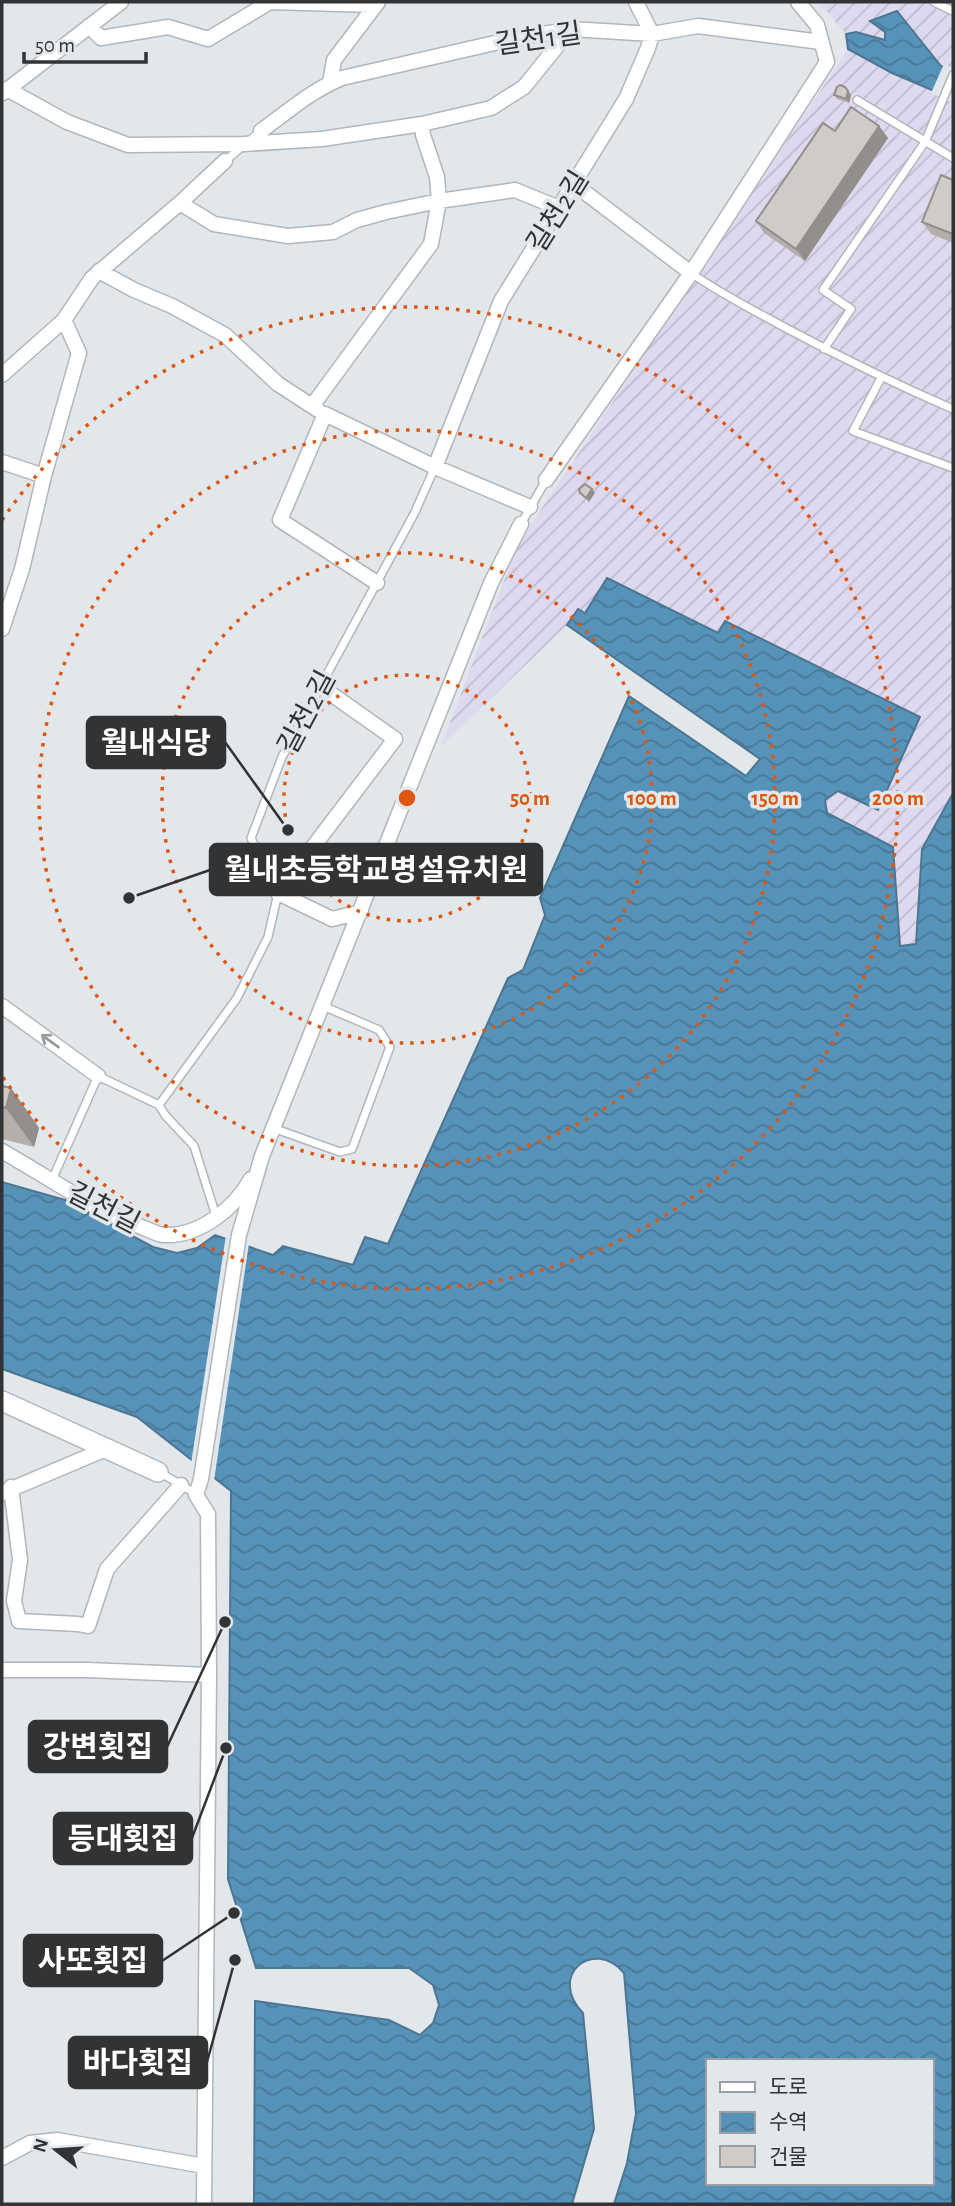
<svg xmlns="http://www.w3.org/2000/svg" width="955" height="2206" viewBox="0 0 955 2206" font-family="'Alegreya Sans','Noto Sans KR',sans-serif">
<style>
.industrial{fill:url(#industrial-furrows)}
.water{fill:url(#water-waves);stroke:#4c7691;stroke-width:2;fill-rule:evenodd}
.pier{fill:#e2e7ec}
.lines{fill:none;stroke-linecap:round;stroke-linejoin:round}
.lane-casing{stroke:#b1b6bb;stroke-width:10}
.street-casing{stroke:#b1b6bb;stroke-width:17}
.secondary-casing{stroke:#b1b6bb;stroke-width:22}
.lane{stroke:#fff;stroke-width:7}
.street{stroke:#fff;stroke-width:14}
.secondary{stroke:#fff;stroke-width:19}
.wall{fill:#b4afab}
.shaded-wall{fill:#928e8b}
.building{fill:#d1cbc7;stroke:#928e8b;stroke-width:2}
.oneway{stroke:#98999a}
.ring{fill:none;stroke:#df570e;stroke-width:3.5;stroke-dasharray:3.5 7}
.labels{text-anchor:middle;stroke-width:7;stroke-linejoin:round;paint-order:stroke}
.street-label{font-size:28px;fill:#313335;stroke:#e2e7ec}
.centre{fill:#df570e;stroke:#e2e7ec;stroke-width:3.5}
.ring-label{font-size:21px;text-anchor:middle;font-weight:bold;fill:#df570e;stroke:#e2e7ec;stroke-width:7;stroke-linejoin:round;paint-order:stroke}
.leader{fill:none;stroke:#313335;stroke-width:2.5}
.callout-dot{fill:#313335;stroke:#e2e7ec;stroke-width:2.5}
.callout{fill:#313335;stroke:#313335;stroke-width:2.5}
.callout-label{font-size:30px;text-anchor:middle;font-weight:bold;fill:#fff}
</style>
<defs>
<pattern id="industrial-furrows" width="10" height="10" patternUnits="userSpaceOnUse" patternTransform="scale(1.75)"><rect width="10" height="10" fill="#ded9ef"/><path d="M-1 1l2-2M0 10L10 0M9 11l2-2" fill="none" stroke="#bfbbce"/></pattern>
<pattern id="water-waves" width="16" height="10" patternUnits="userSpaceOnUse" patternTransform="scale(1.75)"><rect width="16" height="10" fill="#5792b8"/><path d="M0 5q4-4 8 0t8 0" fill="none" stroke="#497896"/></pattern>
</defs>
<rect width="100%" height="100%" fill="#e2e7ec"/>
<path class="industrial" d="M818,2H953V71L941,67L897,11L870,21L885,32V40L856,32L846,34Z
M848,49L892,73L953,99V793L922,849L916,944L899,946L893,847L826,813L825,800L837,791L725,621L719,633L585,614L577,609L567,625L441,746L518,544Z"/>
<path class="water" d="M897,11L941,66L953,71V99L892,73L848,49L846,34L856,32L885,40V32L870,21Z
M607,578L718,633L725,621L920,717L878,810L838,791L825,800L827,813L893,847L900,946L916,944L922,849L953,793V2204H614L627,2163L636,2114L624,1973C593,1937 547,1976 583,2013L594,2129L572,2204H254L255,2001L389,2020L420,2035L433,2023L439,2005L433,1985L409,1968H256L228,1879L231,1491L137,1417L2,1369V1182L65,1200L153,1247L177,1253L197,1248L215,1235L273,1255L283,1246L353,1265L365,1237L388,1244L508,978L523,970L545,915L540,898L629,696L746,776L760,759L567,625L578,609L585,613ZM708,2061H932V2183H708Z"/>
<path class="pier" d="M944,64L953,68V103L931,93Z
M226,1235L249,1243L214,1481L191,1464Z"/>
<g class="lines">
<g class="lane-casing">
<path id="lane" d="M934,2L953,11
M857,100L953,158
M225,161L261,131
M691,273C721,294 753,310 784,327C840,357 895,384 953,409
M824,349L851,309L823,290L925,142L953,75
M881,378L853,431L953,468
M521,524L546,480
M159,1105L237,998L268,937L278,893L267,873L251,838L282,757L414,514L435,467
M273,1128L340,1152L352,1149L390,1047L379,1030L323,1006
M52,1180L98,1076L159,1105L165,1115L194,1146L216,1216
M161,1473L196,1494"/>
</g>
<g class="street-casing">
<path id="street" d="M89,26L101,38L168,27L208,39L270,2L375,5
M330,83L334,60L378,2
M7,89L67,122L128,145L244,144L322,139L422,124L491,108L524,87L571,29
M3,93L121,2
M261,131C287,112 312,90 342,78L499,42L571,29L652,34L698,26L821,42
M574,184L691,273
M180,203L214,224L288,236L333,232L357,220L386,212L439,201L515,190L559,208
M99,271L134,290L172,306L225,335L278,384L318,410
M2,375L64,320L92,278L180,203L225,161
M312,406L431,244L439,201L437,177L423,135L422,124
M2,462L44,476
M546,480L691,273L827,62L817,25L798,2
M530,507L435,467L501,301L626,99L648,48L652,34L636,2
M377,583L280,520L325,414L435,467
M2,629L22,569L44,476L79,353L64,320
M320,686L395,739L278,893L332,919L361,912
M2,1006L98,1076
M2,1151C48,1177 94,1210 144,1228C150,1230 158,1235 164,1235C199,1237 235,1208 251,1179
M11,1487L20,1560L14,1601L19,1621L78,1624L88,1626L107,1569L181,1485
M2,1493L106,1449
M2,1670H87L209,1675
M2,2158L30,2143L57,2140L204,2166
M204,2204L209,1675L208,1514L196,1495L201,1479L239,1235L262,1156L491,583L521,524"/>
</g>
<g class="secondary-casing">
<path id="secondary" d="M2,1401L158,1472"/>
</g>
<use href="#lane" class="lane"/>
<use href="#street" class="street"/>
<use href="#secondary" class="secondary"/>
</g>
<path class="wall" d="M834,95H851L849,103L837,99Z
M879,126L888,138L805,261L764,233L756,221L835,131Z
M953,180V243L931,234L922,222Z
M2,1086L11,1088L39,1128L34,1147L2,1139Z"/>
<path class="shaded-wall" d="M848,91L851,95L849,103L846,99Z
M879,126L888,138L805,261L796,249Z
M592,489L595,493L589,502L586,498Z
M11,1088L39,1128L34,1147L6,1108Z"/>
<path class="building" d="M840,85L845,87L848,91L846,99L834,95L837,87Z
M851,107L879,126L796,249L756,221L823,123L835,131Z
M941,175L953,180V234L922,222Z
M585,484L592,489L586,498L580,493L579,489Z
M2,1086L11,1088L6,1108L2,1107Z"/>
<defs><path id="oneway-shaft" d="M-6 0H5M1.5-3L5.5 0L1.5 3" fill="none" stroke-width="1.6" stroke-linecap="round" stroke-linejoin="round" transform="scale(1.75)"/></defs>
<use class="oneway" href="#oneway-shaft" transform="translate(50 1041) rotate(-144)"/>
<g class="ring">
<circle cx="407" cy="798" r="123"/>
<circle cx="407" cy="798" r="245"/>
<circle cx="407" cy="798" r="368"/>
<path d="M2 520A491 491 0 1 1 2 1076"/>
</g>
<g class="labels">
<g class="street-label">
<text transform="translate(538 38) rotate(-8)" y="10">길천1길</text>
<text transform="translate(557 211) rotate(-58)" y="10">길천2길</text>
<text transform="translate(306 712) rotate(-62)" y="10">길천2길</text>
<text transform="translate(104 1207) rotate(27)" y="10">길천길</text>
</g>
</g>
<circle cx="407" cy="798" r="10" class="centre"/>
<g class="ring-label">
<text x="530" y="805">50 m</text>
<text x="652" y="805">100 m</text>
<text x="775" y="805">150 m</text>
<text x="898" y="805">200 m</text>
</g>
<path class="leader" d="M288 830L225 742M129 898L210 870M225 1622L167 1747M226 1748L192 1838M234 1913L162 1961M235 1960L207 2062"/>
<g class="callout-dot">
<circle cx="288" cy="830" r="7"/>
<circle cx="129" cy="898" r="7"/>
<circle cx="225" cy="1622" r="7"/>
<circle cx="226" cy="1748" r="7"/>
<circle cx="234" cy="1913" r="7"/>
<circle cx="235" cy="1960" r="7"/>
</g>
<g class="callout">
<rect x="87" y="717" width="138" height="51" rx="7"/>
<rect x="210" y="844" width="332" height="51" rx="7"/>
<rect x="29" y="1721" width="138" height="51" rx="7"/>
<rect x="54" y="1813" width="138" height="51" rx="7"/>
<rect x="24" y="1935" width="138" height="51" rx="7"/>
<rect x="69" y="2037" width="138" height="51" rx="7"/>
</g>
<g class="callout-label">
<text x="156" y="753">월내식당</text>
<text x="376" y="880">월내초등학교병설유치원</text>
<text x="98" y="1757">강변횟집</text>
<text x="123" y="1849">등대횟집</text>
<text x="93" y="1971">사또횟집</text>
<text x="138" y="2073">바다횟집</text>
</g>
<rect width="955" height="2206" fill="none" stroke="#313335" stroke-width="7"/>
<rect x="706" y="2059" width="228" height="126" fill="#e2e7ec" stroke="#9b9fa3" stroke-width="2"/>
<rect x="720" y="2082" width="35" height="10" fill="#ffffff" stroke="#9b9fa3" stroke-width="2"/>
<text x="769" y="2094" font-size="21" fill="#313335">도로</text>
<rect x="720" y="2112" width="35" height="21" fill="url(#water-waves)" stroke="#9b9fa3" stroke-width="2"/>
<text x="769" y="2129" font-size="21" fill="#313335">수역</text>
<rect x="720" y="2146" width="35" height="21" fill="#d1cbc7" stroke="#9b9fa3" stroke-width="2"/>
<text x="769" y="2164" font-size="21" fill="#313335">건물</text>
<g transform="translate(56 2150) rotate(287)" stroke="#e2e7ec" stroke-width="5" paint-order="stroke">
<path d="M0-5L12 26L0 18L-12 26Z" fill="#313335"/>
<text y="-10" font-size="19" font-weight="bold" text-anchor="middle" fill="#313335">N</text>
</g>
<path d="M24 52v10h122v-10" fill="none" stroke="#313335" stroke-width="3.5"/>
<text x="35" y="52" font-size="21" fill="#313335" stroke="#e2e7ec" stroke-width="5" paint-order="stroke">50 m</text>
</svg>
